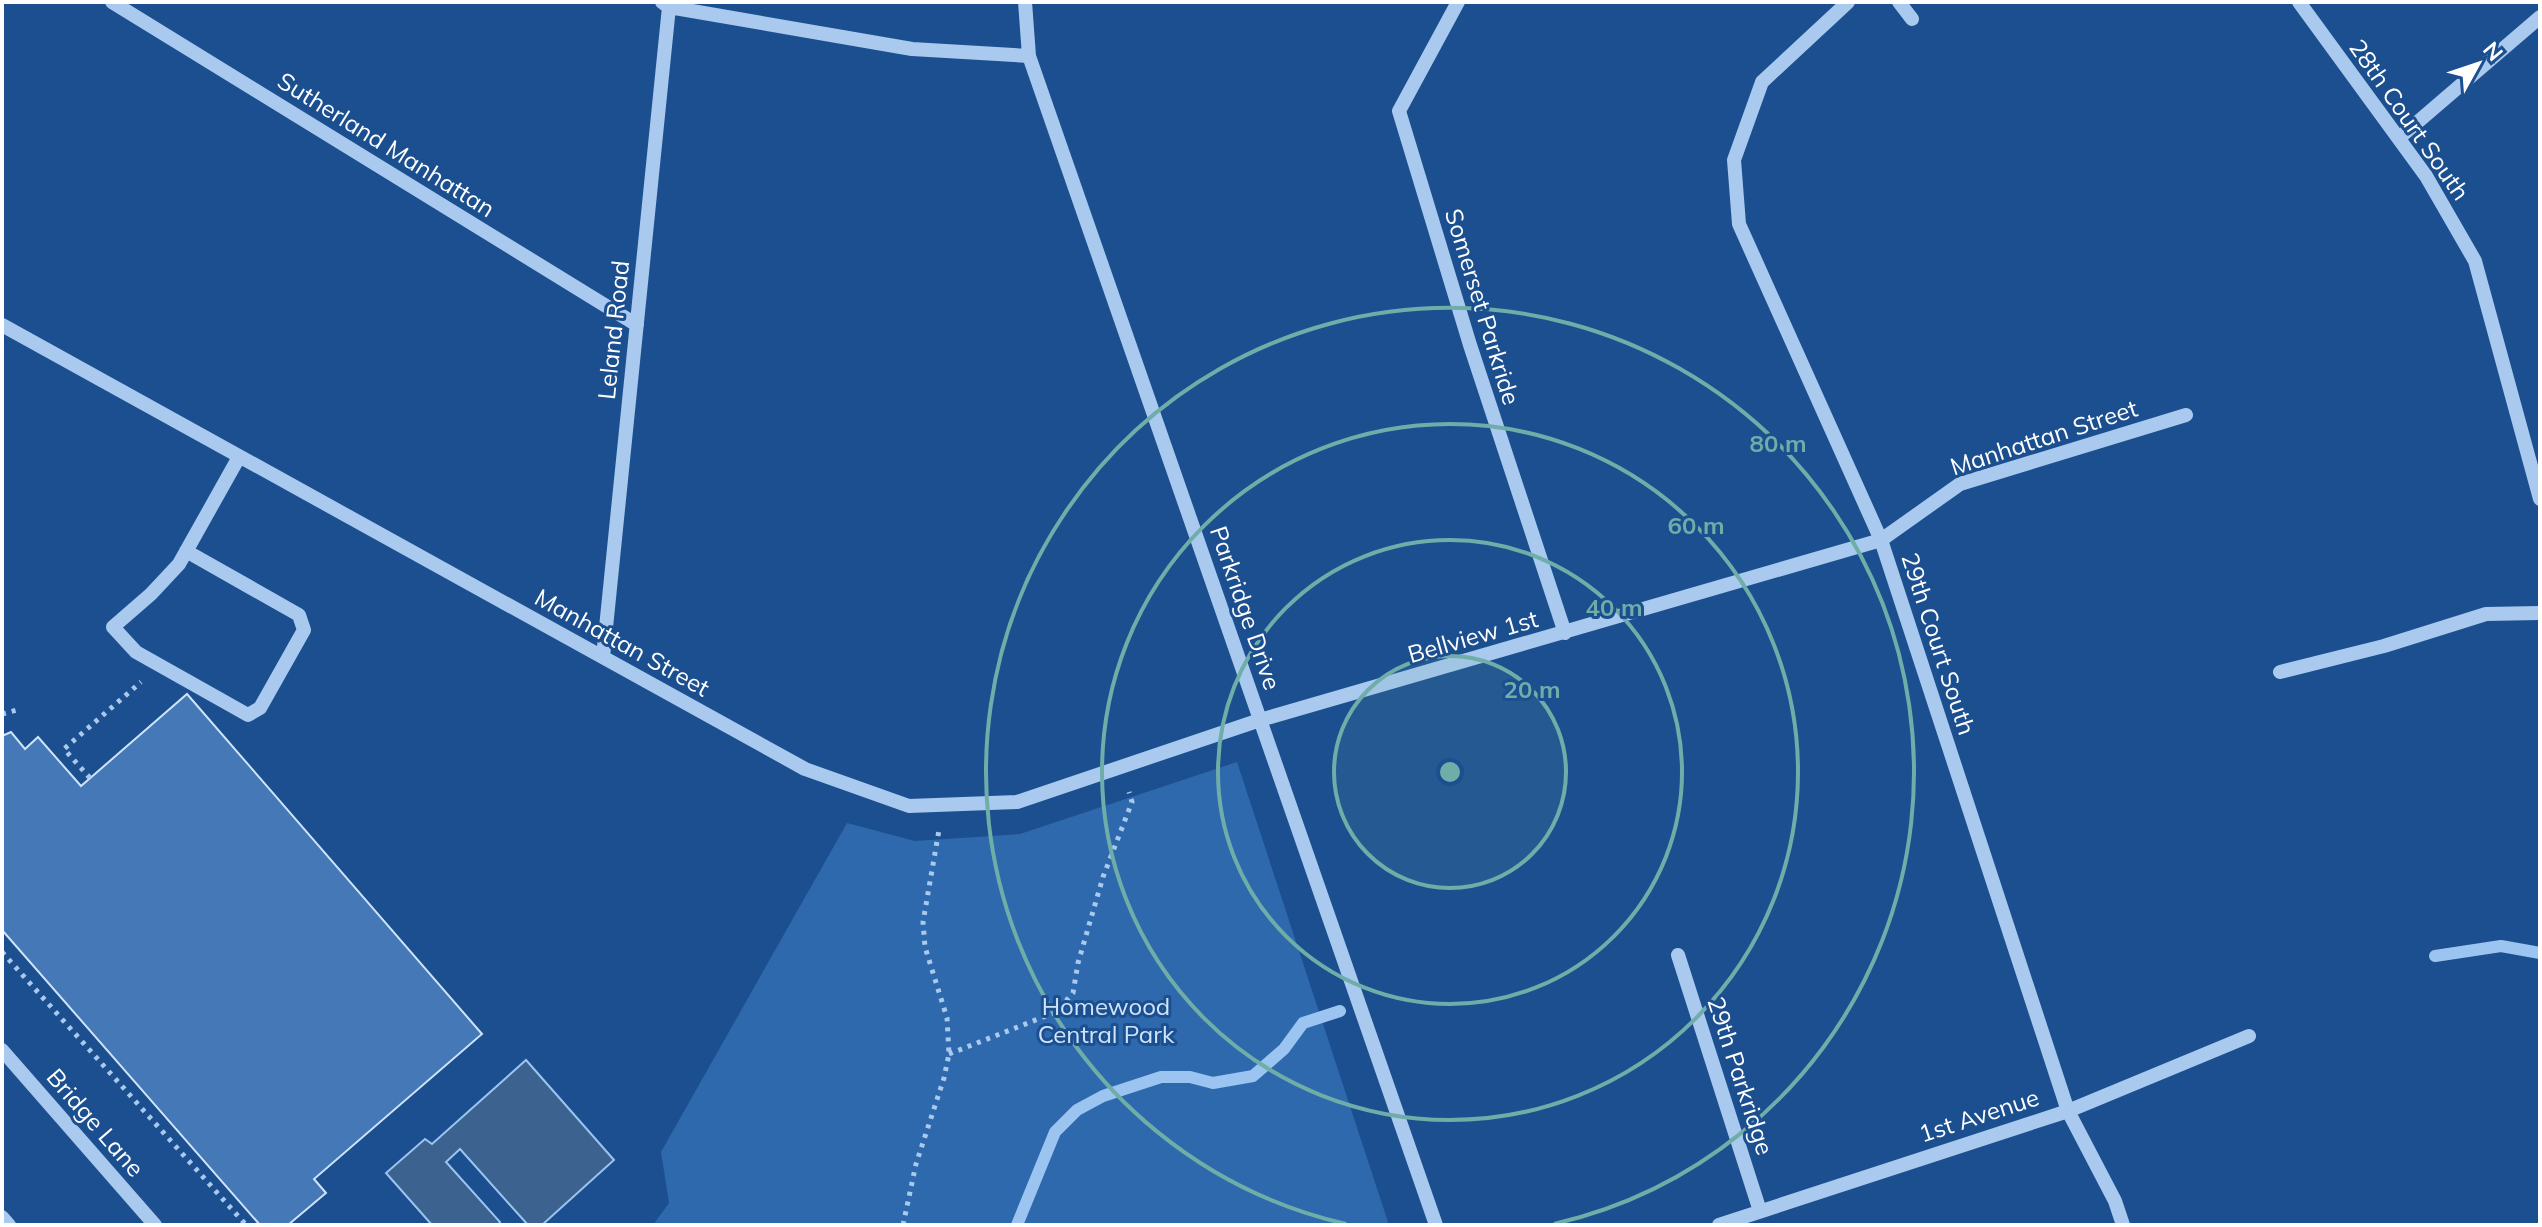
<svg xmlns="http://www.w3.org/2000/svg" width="2542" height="1227" viewBox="0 0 2542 1227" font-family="Mulish,sans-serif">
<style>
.green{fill:#2e69ad}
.water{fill:#3c6290;stroke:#9cc4f0;stroke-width:2}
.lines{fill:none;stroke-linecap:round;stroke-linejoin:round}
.stream{stroke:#9cc4f0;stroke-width:12}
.building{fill:#4478b7;stroke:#cfe3fa;stroke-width:2}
.path{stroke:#a9c9ee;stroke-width:5;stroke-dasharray:4 6;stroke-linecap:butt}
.minor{stroke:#a9c9ee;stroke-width:14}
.ring{fill:none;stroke:#6fada8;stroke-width:4}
.labels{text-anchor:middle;stroke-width:6;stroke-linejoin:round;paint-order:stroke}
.street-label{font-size:24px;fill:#fff;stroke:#1b4f8f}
.park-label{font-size:24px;fill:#cfe3fa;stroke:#1b4f8f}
.centre{fill:#6fada8;stroke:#1b4f8f;stroke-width:4}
.ring-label{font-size:24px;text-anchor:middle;font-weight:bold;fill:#6fada8;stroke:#1b4f8f;stroke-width:6;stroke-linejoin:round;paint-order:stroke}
</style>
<rect width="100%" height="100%" fill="#1b4f8f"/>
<path class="green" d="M1237,762L1389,1225H653L669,1203L661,1152L847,823L915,841L1020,834Z"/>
<path class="water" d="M526,1060L614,1160L542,1225H528L460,1149L446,1162L500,1222L498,1225H432L386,1173L425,1139L432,1144Z"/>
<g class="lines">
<path class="stream" d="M2435,956L2501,946L2540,953
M1017,1225L1055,1132L1077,1110L1103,1096L1161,1077H1190L1213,1083L1253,1076L1284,1049L1303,1023L1340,1011"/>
</g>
<path class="building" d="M187,694L482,1034L314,1179L326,1193L288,1225H260L2,930V736L11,732L25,749L38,737L81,786Z"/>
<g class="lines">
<path class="path" d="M2,714L17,710
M90,778L64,749L141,682
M2,952L246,1225
M949,1054L1056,1012L1073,993L1078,963L1103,877L1132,802L1129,792
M903,1225L916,1164L944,1078L949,1054L947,1018L925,947L923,922L939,830"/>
<path class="minor" d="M112,2L637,325
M662,2L669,7L912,49L1029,56
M1025,2L1029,56L1436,1225
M1458,2L1399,111L1470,345L1565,633
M1848,2L1762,82L1734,160L1739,224L1881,540L2068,1111L2115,1201L2123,1225
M1899,2L1912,19
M2299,2L2426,176L2475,261L2540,499
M2399,138L2540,17
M2,325L805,769L909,806L1017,802L1260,720L1881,540L1960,484L2186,415
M186,551L299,615L304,630L260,708L248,715L136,652L113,627L151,594L179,564L239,457
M603,657L669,7
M2280,672L2384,646L2486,614L2540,613
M1678,955L1760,1211
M2,1050L155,1225
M2,1217L9,1225
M1719,1225L2068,1111L2249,1036"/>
</g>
<circle cx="1450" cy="772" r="116" fill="#6fada8" fill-opacity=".12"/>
<g class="ring">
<circle cx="1450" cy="772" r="116"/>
<circle cx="1450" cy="772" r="232"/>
<circle cx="1450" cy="772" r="348"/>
<path d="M1346 1224A464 464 0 1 1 1554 1224"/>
</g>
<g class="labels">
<g class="street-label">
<text transform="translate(2409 120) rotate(55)" y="8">28th Court South</text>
<text transform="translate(386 145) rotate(32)" y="8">Sutherland Manhattan</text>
<text transform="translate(1482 307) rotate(73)" y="8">Somerset Parkride</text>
<text transform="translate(614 330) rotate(-84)" y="8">Leland Road</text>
<text transform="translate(2044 438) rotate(-18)" y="8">Manhattan Street</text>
<text transform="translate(1245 608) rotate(71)" y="8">Parkridge Drive</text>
<text transform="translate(1473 637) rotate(-16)" y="8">Bellview 1st</text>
<text transform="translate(622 643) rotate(29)" y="8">Manhattan Street</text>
<text transform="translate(1938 644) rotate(72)" y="8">29th Court South</text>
<text transform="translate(1740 1076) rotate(72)" y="8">29th Parkridge</text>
<text transform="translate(1979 1116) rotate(-18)" y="8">1st Avenue</text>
<text transform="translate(95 1123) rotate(49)" y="8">Bridge Lane</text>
</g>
<g class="park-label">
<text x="1106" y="1015">Homewood<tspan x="1106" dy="28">Central Park</tspan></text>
</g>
</g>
<circle cx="1450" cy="772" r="12" class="centre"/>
<g class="ring-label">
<text x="1778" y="452">80 m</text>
<text x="1696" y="534">60 m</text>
<text x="1614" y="616">40 m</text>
<text x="1532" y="698">20 m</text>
</g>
<rect width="2542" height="1227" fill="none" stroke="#ffffff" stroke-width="8"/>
<g transform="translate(2478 64) rotate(50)" stroke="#1b4f8f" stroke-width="6" paint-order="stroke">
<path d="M0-6L14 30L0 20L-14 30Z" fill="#ffffff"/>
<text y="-12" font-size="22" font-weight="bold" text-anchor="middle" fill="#ffffff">N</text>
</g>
</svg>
